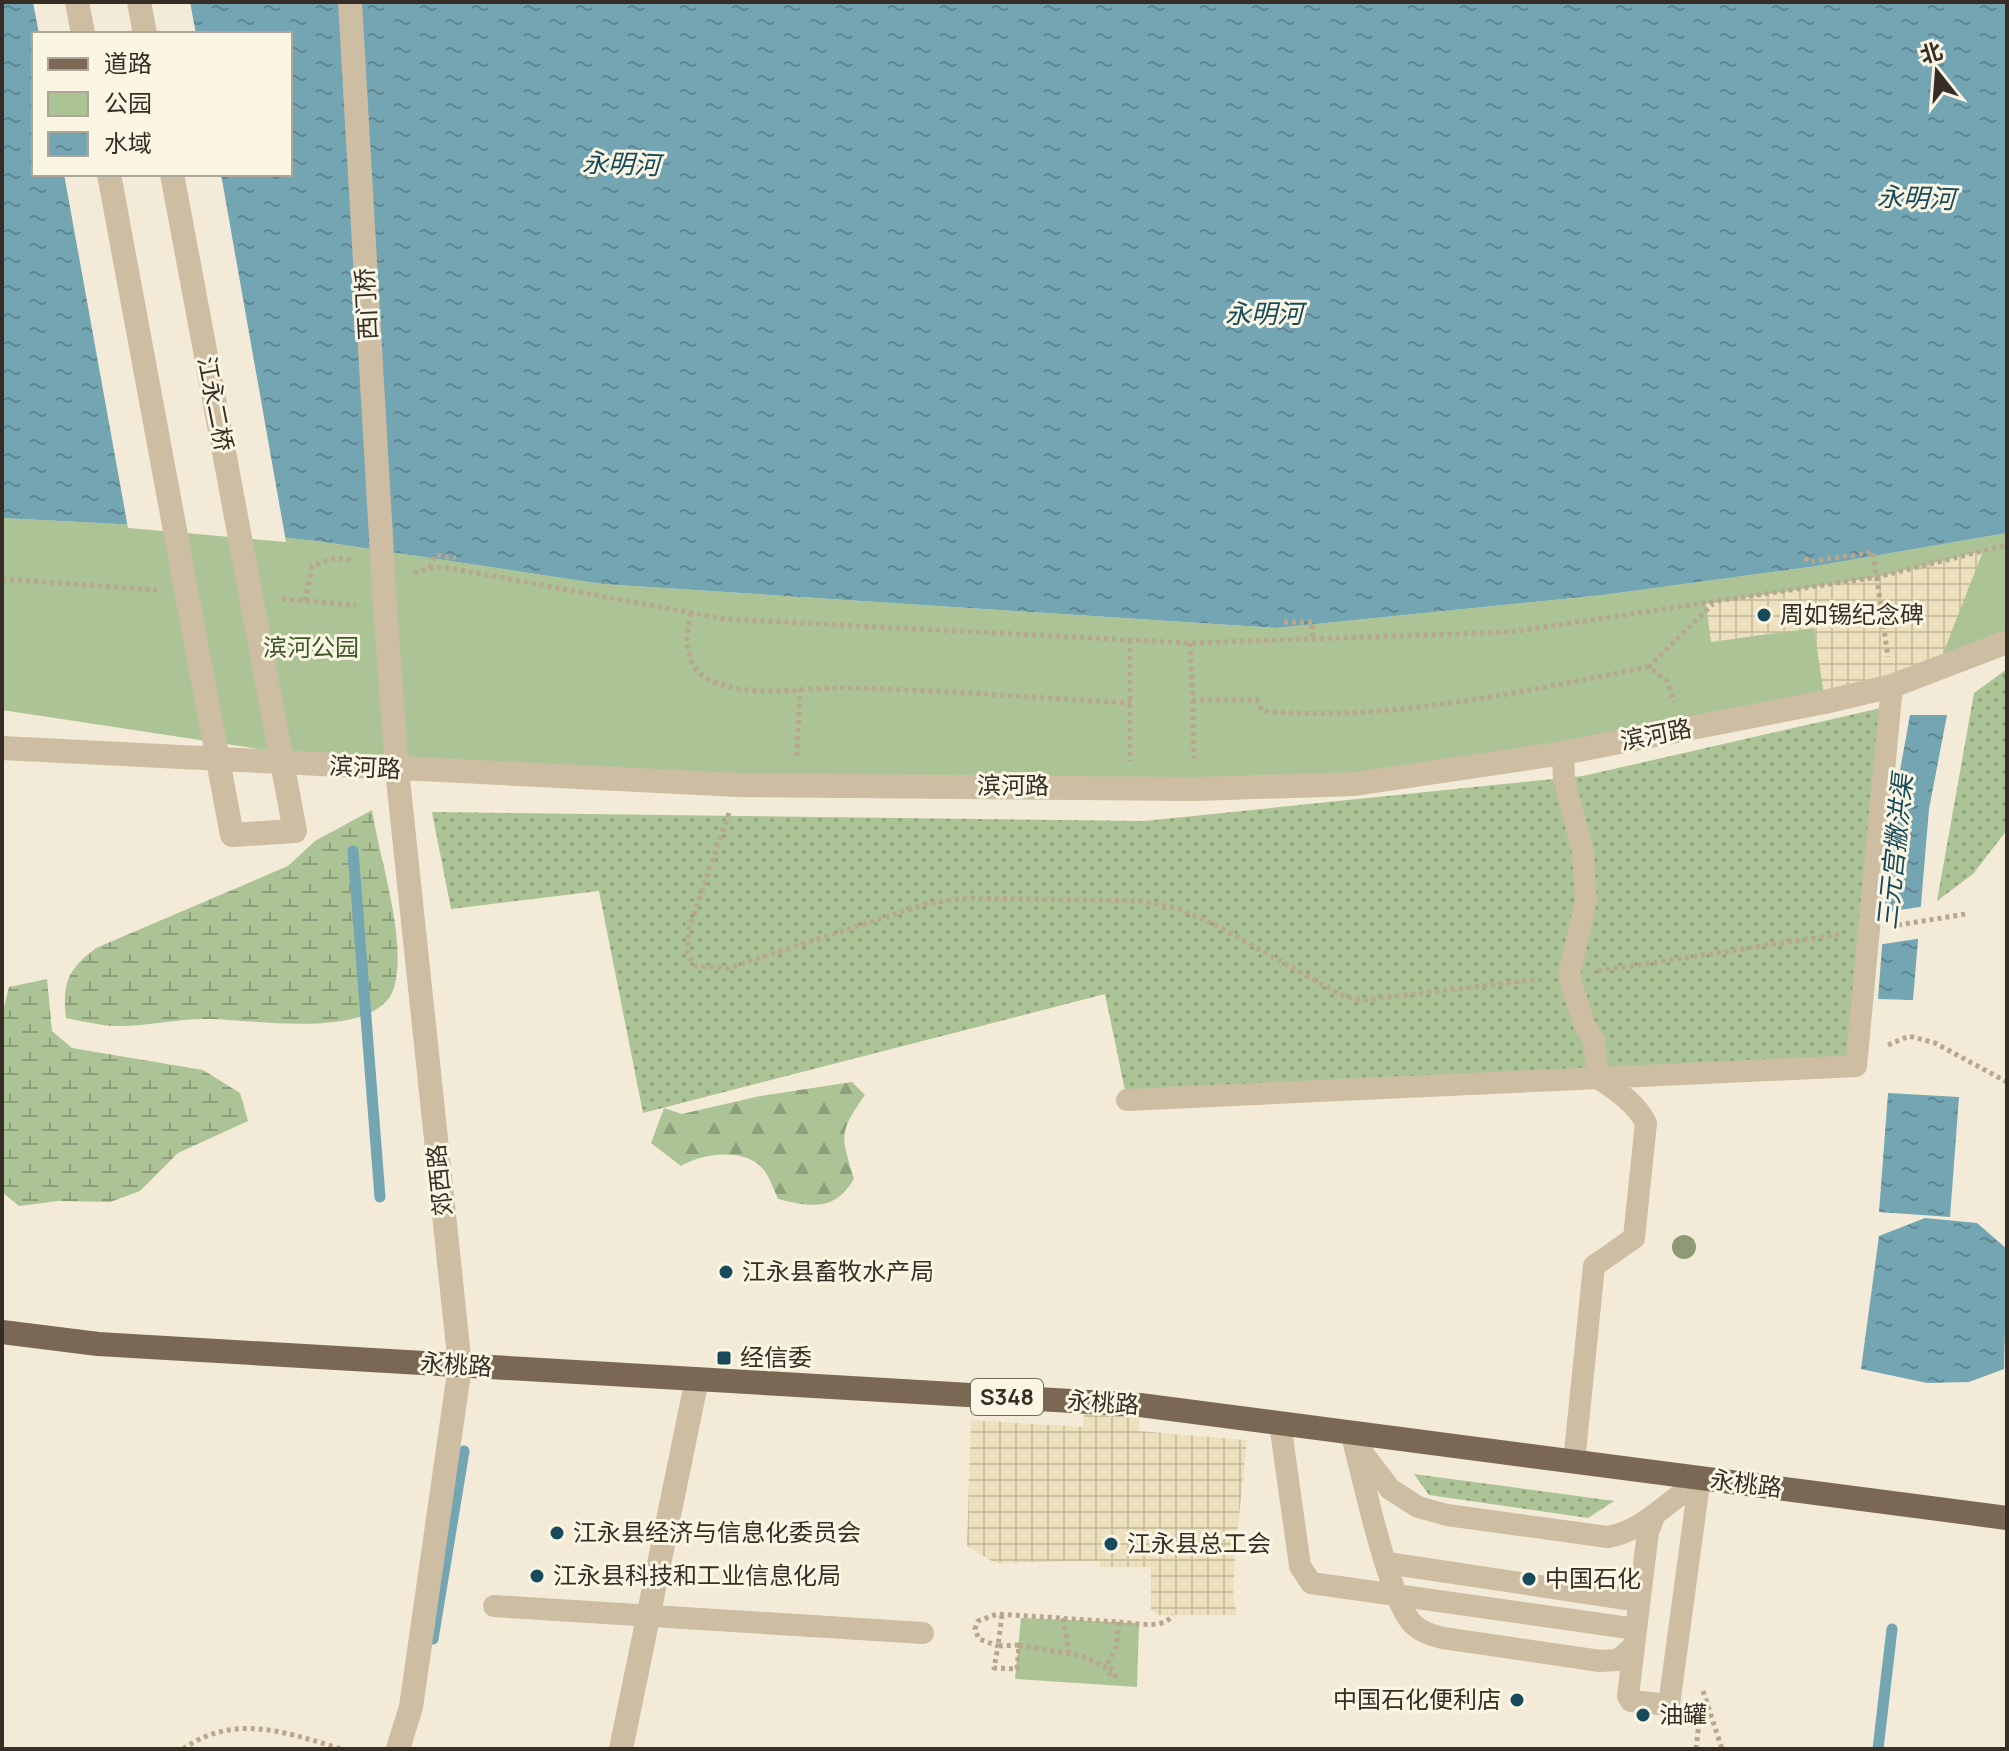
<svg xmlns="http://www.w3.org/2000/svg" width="2009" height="1751" viewBox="0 0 2009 1751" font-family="Manrope,'Noto Sans SC',sans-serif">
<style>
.grass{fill:url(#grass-dots)}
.forest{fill:url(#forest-firs)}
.wetland{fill:url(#wetland-marsh)}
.park{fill:#acc396}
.plaza{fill:url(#plaza-grid)}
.water{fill:url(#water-ripples);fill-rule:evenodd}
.pier{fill:#f3ebd7}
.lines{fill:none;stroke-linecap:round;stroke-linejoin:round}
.stream{stroke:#74a5b3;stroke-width:11}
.path{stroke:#b8a78d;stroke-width:5;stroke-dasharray:4 4;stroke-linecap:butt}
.lane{stroke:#ccbda3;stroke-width:22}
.street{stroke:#ccbda3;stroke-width:24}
.primary{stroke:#7a6855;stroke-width:24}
.street-bridge{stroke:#ccbda3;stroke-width:24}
.tree{fill:#8e9a76}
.poi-dot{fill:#174a5b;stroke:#fbf5e4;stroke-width:3}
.labels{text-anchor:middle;stroke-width:6;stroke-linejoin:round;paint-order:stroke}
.shield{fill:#fbf5e4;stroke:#716a5e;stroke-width:2}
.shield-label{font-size:22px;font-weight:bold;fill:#362e25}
.street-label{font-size:24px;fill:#362e25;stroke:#fbf5e4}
.poi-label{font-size:24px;fill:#362e25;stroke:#fbf5e4;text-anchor:start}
.park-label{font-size:24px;fill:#3c5727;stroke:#fbf5e4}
.water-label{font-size:26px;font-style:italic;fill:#174a5b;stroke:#fbf5e4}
</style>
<defs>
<pattern id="grass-dots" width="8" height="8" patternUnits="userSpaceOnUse" patternTransform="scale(2)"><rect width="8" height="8" fill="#acc396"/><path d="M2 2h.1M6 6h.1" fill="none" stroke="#8d9f7a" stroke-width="1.8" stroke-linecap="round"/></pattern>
<pattern id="forest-firs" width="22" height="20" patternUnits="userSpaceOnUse" patternTransform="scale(2)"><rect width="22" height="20" fill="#acc396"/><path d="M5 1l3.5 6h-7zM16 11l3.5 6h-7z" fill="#8d9f7a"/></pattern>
<pattern id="wetland-marsh" width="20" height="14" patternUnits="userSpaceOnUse" patternTransform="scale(2)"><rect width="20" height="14" fill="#acc396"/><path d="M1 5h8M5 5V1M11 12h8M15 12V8" fill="none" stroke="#8d9f7a"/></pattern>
<pattern id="plaza-grid" width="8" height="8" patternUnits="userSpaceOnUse" patternTransform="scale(2)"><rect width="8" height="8" fill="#ede1bd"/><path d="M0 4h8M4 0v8" fill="none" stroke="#ccc1a2"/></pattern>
<pattern id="water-ripples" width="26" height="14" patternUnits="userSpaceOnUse" patternTransform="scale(2)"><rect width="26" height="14" fill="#74a5b3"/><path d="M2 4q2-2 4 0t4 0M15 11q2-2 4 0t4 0" fill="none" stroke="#608791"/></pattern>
</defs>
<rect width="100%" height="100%" fill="#f3ebd7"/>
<path class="grass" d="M2007,669V830L1973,874L1937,901L1974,693Z
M1890,706L1856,1066L1127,1100L1105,994L643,1113L599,891L451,909L432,812L1144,821L1583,776Z
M1414,1474L1614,1501L1588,1518L1429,1495Z"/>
<path class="forest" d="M852,1082L865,1095C838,1133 841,1136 854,1179C834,1212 811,1207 778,1199C774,1190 770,1178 764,1170C746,1147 702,1153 681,1166L651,1143L664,1108L682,1114L760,1096Z"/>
<path class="wetland" d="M372,810C380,861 406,936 395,984C382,1044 249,1018 205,1019C175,1019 144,1027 114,1026C98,1025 81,1021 66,1018C62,983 68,969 96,948L288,866L315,841Z
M47,979L52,1031L72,1048L203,1070L240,1093L248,1121L178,1153L140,1191L110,1202L58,1201L19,1206L2,1192V1015L9,987Z"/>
<path class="park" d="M2,518L196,528L324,542L602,584L1276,628L1603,595L1810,567L2007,533V642L1892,686L1354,782L397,770L2,710Z
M1021,1618L1139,1623L1137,1687L1015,1679Z"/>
<path class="plaza" d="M1983,551L1937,669L1825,702L1814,628L1711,642L1706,604L1877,577Z
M1085,1402L1140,1405L1139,1431L1247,1440L1235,1555L1233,1597L1237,1615H1159L1151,1610V1567H1100V1561L995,1563L967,1546L971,1420L1083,1427Z"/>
<path class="water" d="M2,2H2007V533L1810,567L1603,595L1276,628L602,584L324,542L196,528L2,518ZM34,34H290V174H34Z
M1910,715H1947L1929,809L1913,1000L1878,999L1892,815Z
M1888,1093L1959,1097L1950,1217L1879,1212Z
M1925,1218L1977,1223L2007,1249L2004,1369L1969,1382L1927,1383L1861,1369L1879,1236Z"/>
<path class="pier" d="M33,2H190L196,34H39Z
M64,174H221L286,542L128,528Z
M1926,906L1923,938L1877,945L1880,913Z"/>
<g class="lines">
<path class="stream" d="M353,851L380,1197
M433,1639L464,1451
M1878,1749L1892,1629"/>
<path class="path" d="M1805,558L1809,562L1873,552L1888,657
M430,568L435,555L456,558
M414,573L435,567L449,568L725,619L1190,643L1511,632L1877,577L2007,545
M2,579L157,590
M282,599L356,605
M305,601L312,566L335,558L354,560
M691,613C684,638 684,669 712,681C750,698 799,688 839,688C936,689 1034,698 1131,703
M1284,622H1313L1312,640
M1130,640V761
M1190,643L1193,700H1257L1262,711C1383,723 1530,690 1648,667L1666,680L1675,702
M1648,667L1713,604
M1193,700L1194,759
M797,756L800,689
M729,813L689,929L687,953L696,966L728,968L926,904L966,898L1142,901L1176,908L1214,924L1345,997L1364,1000L1540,979
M1898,925L1966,914
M1598,971L1841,934
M1888,1045L1909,1036L1935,1043L2007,1082
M1002,1615L998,1646L1019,1645
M1063,1618L1069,1652
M1119,1622L1116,1648L1108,1663L1115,1676L1113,1678L1104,1666L1082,1656L1019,1645L1017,1669L994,1668L998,1646L979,1639L975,1629L978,1621L997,1614L1119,1622C1136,1623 1163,1630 1173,1615
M1703,1691L1722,1749
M183,1749C234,1713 286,1732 341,1749
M1696,1749L1700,1714"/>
<path class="lane" d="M1563,753L1564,779L1583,852L1586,901L1569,975L1584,1024L1594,1041L1598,1078L1856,1066L1892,686
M1127,1100L1598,1078C1617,1091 1635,1102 1646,1123L1634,1238L1594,1266L1574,1462
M1280,1423L1300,1566L1311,1583L1636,1629
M1353,1440C1364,1481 1387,1592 1411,1622C1420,1632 1431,1635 1443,1638L1600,1661L1618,1660L1634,1646L1648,1532L1653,1519
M1361,1451L1390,1489L1418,1507L1447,1515L1608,1537C1655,1528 1671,1489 1713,1480
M1387,1563L1639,1601
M494,1606L923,1633
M1634,1646L1628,1696L1631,1701L1669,1705L1699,1483"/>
<path class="street" d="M77,2L83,34
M139,2L145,34
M385,607L397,770L460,1366L411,1707L398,1749
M194,633L232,835L295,831L258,634
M2,748L738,785L1195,789L1355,784L1563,753L1825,702L1892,686L2007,642
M621,1749L697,1379"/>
<path class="primary" d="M2,1332L98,1344L1140,1405L2007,1518"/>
<path class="street-bridge" d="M350,2L385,607
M109,174L194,633
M172,174L258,634"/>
</g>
<circle class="tree" cx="1684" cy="1247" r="12"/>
<g class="poi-dot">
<circle cx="1764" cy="615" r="8"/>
<circle cx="726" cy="1272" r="8"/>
<rect x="716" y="1350" width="16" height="16" rx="4"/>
<circle cx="557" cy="1533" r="8"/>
<circle cx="1111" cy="1544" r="8"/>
<circle cx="537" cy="1576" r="8"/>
<circle cx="1529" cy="1579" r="8"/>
<circle cx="1517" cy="1700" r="8"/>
<circle cx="1643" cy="1715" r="8"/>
</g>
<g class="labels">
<rect class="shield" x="971" y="1379" width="72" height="36" rx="6"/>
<g class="shield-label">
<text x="1007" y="1405">S348</text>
</g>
<g class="street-label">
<text transform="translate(367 304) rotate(-93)" y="8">西门桥</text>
<text transform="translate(215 404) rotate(79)" y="8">江永二桥</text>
<text transform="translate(1656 735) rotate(-11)" y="8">滨河路</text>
<text transform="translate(365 768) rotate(3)" y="8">滨河路</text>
<text x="1013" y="794">滨河路</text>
<text transform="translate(440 1180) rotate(-96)" y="8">郊西路</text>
<text transform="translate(456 1365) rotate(4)" y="8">永桃路</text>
<text transform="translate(1103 1403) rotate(4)" y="8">永桃路</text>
<text transform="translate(1746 1484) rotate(7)" y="8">永桃路</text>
</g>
<g class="poi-label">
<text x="1780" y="623">周如锡纪念碑</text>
<text x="742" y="1280">江永县畜牧水产局</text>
<text x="740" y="1366">经信委</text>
<text x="573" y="1541">江永县经济与信息化委员会</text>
<text x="1127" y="1552">江永县总工会</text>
<text x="553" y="1584">江永县科技和工业信息化局</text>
<text x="1545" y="1587">中国石化</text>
<text x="1501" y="1708" text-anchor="end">中国石化便利店</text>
<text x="1659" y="1723">油罐</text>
</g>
<g class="park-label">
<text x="311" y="656">滨河公园</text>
</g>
<g class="water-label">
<text transform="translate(621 164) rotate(2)" y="9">永明河</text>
<text transform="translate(1916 198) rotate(2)" y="9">永明河</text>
<text x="1264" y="323">永明河</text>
<text transform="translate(1895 852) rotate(-84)" y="9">三元宫撇洪渠</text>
</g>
</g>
<rect width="2009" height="1751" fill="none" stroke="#362e25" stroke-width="8"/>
<rect x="32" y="32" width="260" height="144" fill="#fbf5e4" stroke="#aca598" stroke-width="2"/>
<rect x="48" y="58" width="40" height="12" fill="#7a6855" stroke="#aca598" stroke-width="2"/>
<text x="104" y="72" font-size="24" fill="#362e25">道路</text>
<rect x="48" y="92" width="40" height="24" fill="#acc396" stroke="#aca598" stroke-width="2"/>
<text x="104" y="112" font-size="24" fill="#362e25">公园</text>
<rect x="48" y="132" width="40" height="24" fill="url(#water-ripples)" stroke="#aca598" stroke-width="2"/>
<text x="104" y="152" font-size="24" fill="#362e25">水域</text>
<g transform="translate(1937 72) rotate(343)" stroke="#fbf5e4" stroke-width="6" paint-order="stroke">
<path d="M0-6L14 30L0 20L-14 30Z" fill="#362e25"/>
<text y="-12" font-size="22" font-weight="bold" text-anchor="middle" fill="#362e25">北</text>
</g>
</svg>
